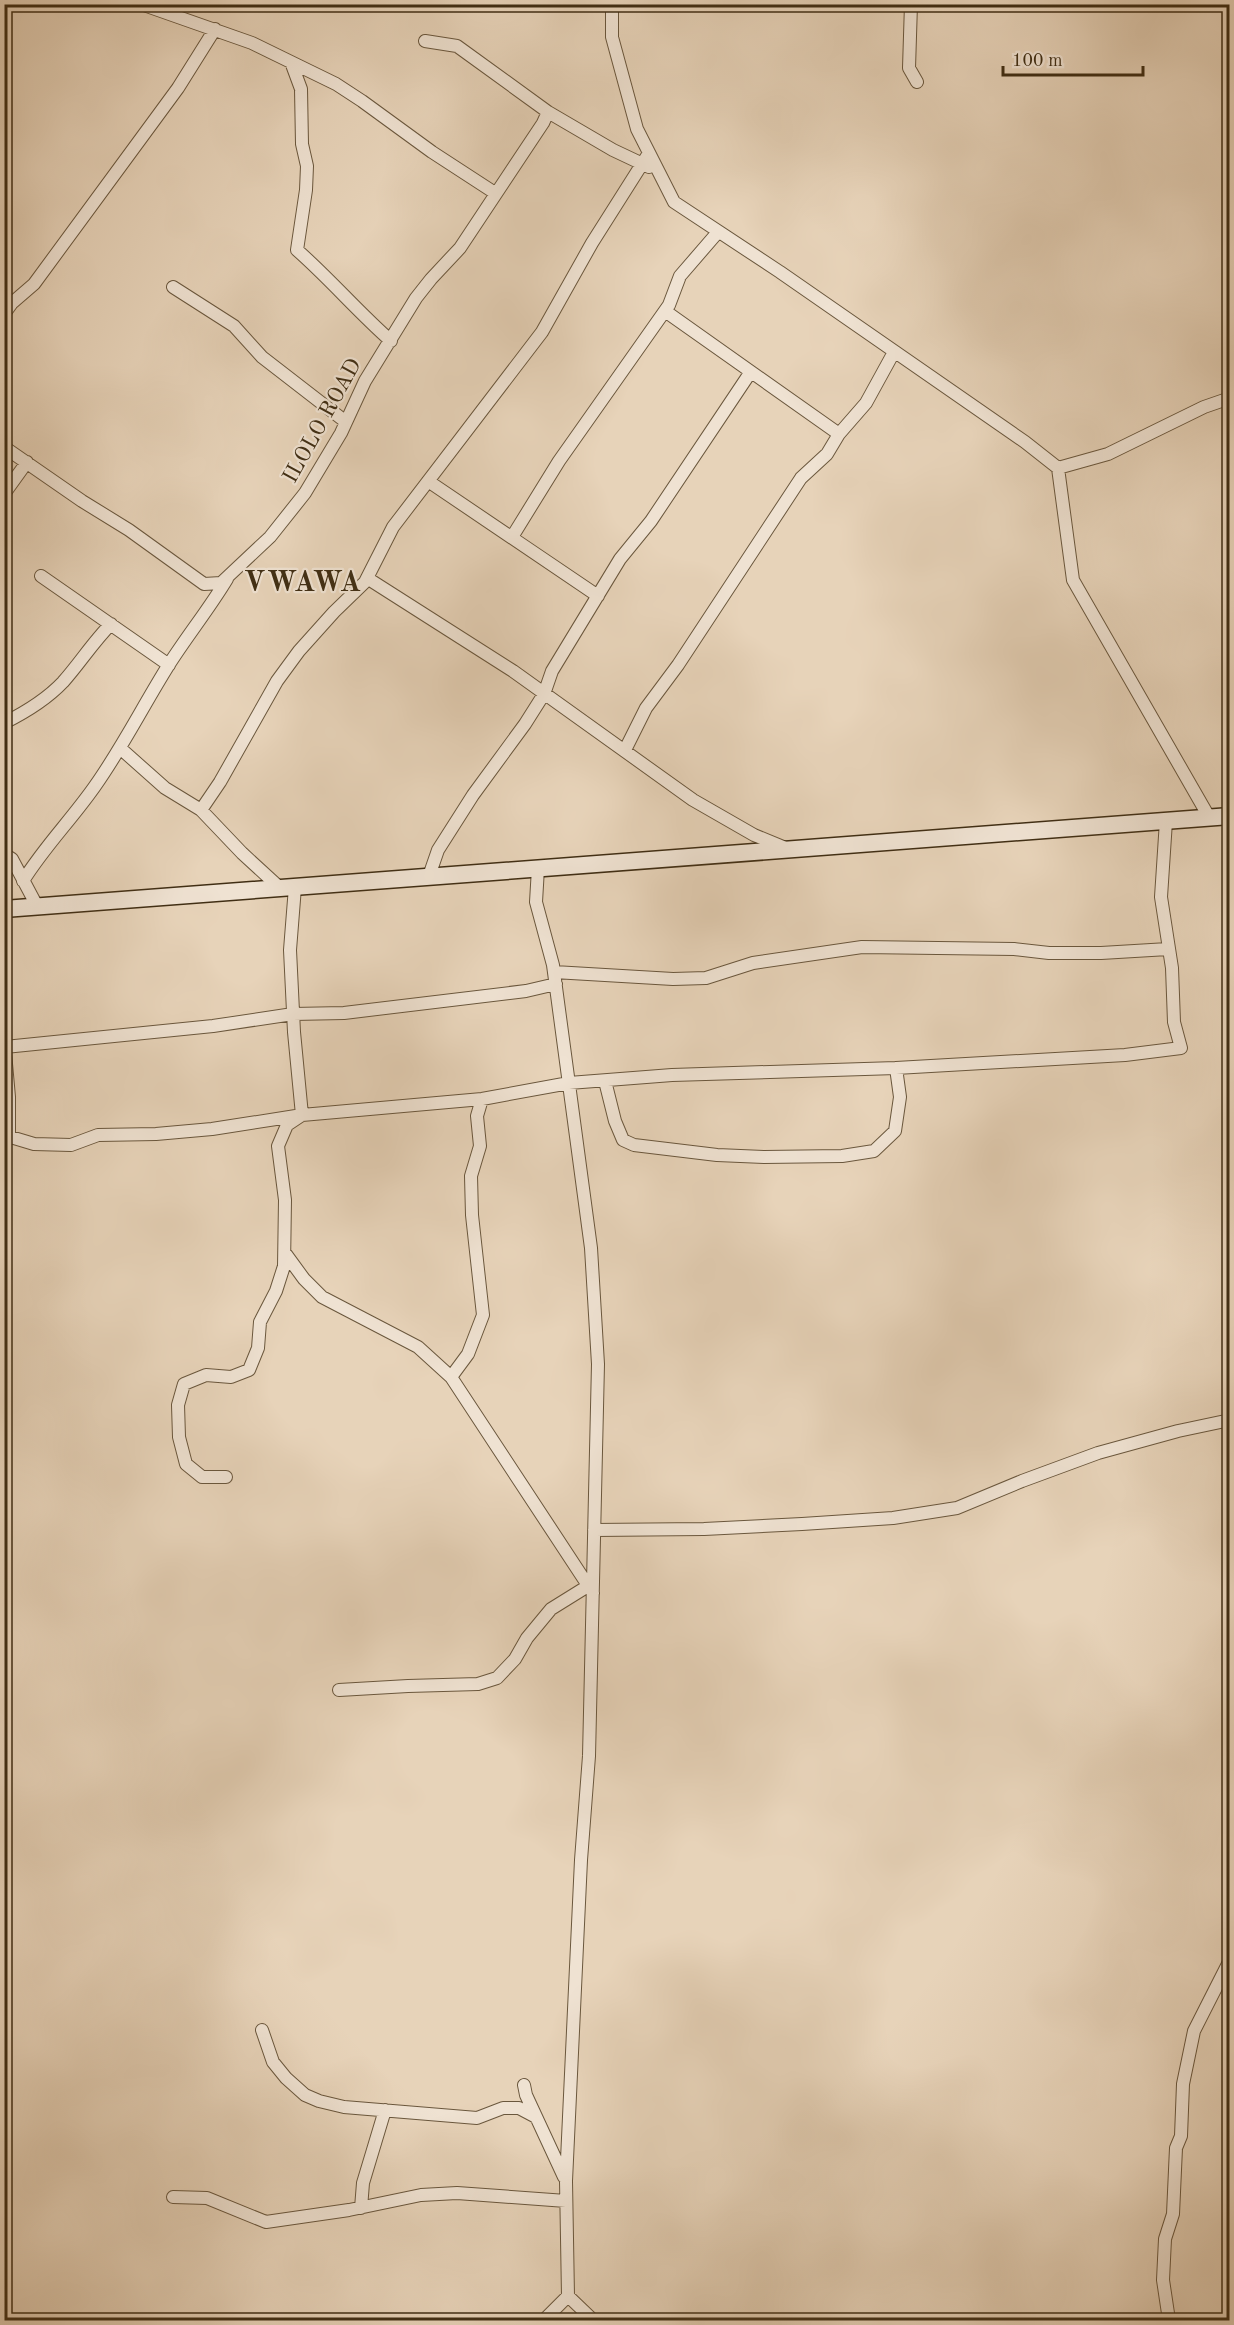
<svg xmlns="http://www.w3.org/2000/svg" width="1234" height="2325" viewBox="0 0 1234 2325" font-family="'Old Standard TT',serif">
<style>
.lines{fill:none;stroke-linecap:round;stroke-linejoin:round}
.street-casing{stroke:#6a573d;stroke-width:14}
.secondary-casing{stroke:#402e14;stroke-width:19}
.street{stroke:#efe2d2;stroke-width:12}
.secondary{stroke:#efe2d2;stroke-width:16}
.labels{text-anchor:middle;stroke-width:4.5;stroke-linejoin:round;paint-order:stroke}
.street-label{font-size:22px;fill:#402e14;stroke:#efe2d2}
.district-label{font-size:28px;font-weight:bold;letter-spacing:1.5px;fill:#402e14;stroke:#efe2d2}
</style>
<rect width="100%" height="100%" fill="#e7d3b9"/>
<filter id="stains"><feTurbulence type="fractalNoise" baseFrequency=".00333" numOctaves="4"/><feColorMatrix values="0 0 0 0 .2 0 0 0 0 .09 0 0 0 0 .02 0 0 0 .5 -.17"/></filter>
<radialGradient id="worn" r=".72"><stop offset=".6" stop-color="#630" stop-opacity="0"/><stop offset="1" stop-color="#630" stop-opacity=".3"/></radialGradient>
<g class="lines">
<g class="street-casing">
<path id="street" d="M141,4L252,43L336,84L362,101L432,152L495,193
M612,4V37L637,129L674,202L780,272L1025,442L1058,468L1073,580L1209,817
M911,4L909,68L917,82
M425,41L457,46L548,112L613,150L649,167
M291,62L301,89L302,144L307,166L306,190L297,250C330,279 358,312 391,341
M173,287L234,326L262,357L346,422
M665,311L839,434
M4,314L12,303L34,284L178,88L215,29
M4,447L82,501L129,530L204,584L221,583L270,537L305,493L341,433L365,381L416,298L431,279L460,248L543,123L548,112
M1058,468L1108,454L1204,407L1230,398
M428,481L598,596
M4,494L27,462
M512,537L559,461L669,305L680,276L718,232
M41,576L169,665
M367,578L513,671L693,800L754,835L788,849
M4,723C26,712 46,700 63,682C80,663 93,642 111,624
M120,748L165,788L201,810L242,853L280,888
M625,750L646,708L678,665L801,478L827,454L839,434L866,403L894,352
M201,810L220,782L277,681L299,651L334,612L365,582L393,527L542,332L592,243L649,153
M4,854L12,859L37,906
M538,868L536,902L553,965L591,1248L598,1364L589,1756L581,1860L566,2181L568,2296L593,2320
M429,876L438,850L473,795L525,724L544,694L552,671L620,559L651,521L750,373
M23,881C44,847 72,819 95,786C122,748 143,706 168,666C187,636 209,609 227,579
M554,972L673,979L706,978L753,963L862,947L1014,949L1049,953H1101L1168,949
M4,1042L9,1097V1136
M5,1047L213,1026L293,1014L344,1013L526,991L556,984
M605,1081L615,1121L623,1140L634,1145L717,1155L764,1157L842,1156L874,1151L895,1131L900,1097L896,1068
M4,1135L34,1144L71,1145L98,1135L156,1134L212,1129L302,1115L482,1099L569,1083L672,1075L896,1068L1125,1055L1181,1048L1174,1022L1172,968L1161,897L1166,821
M285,1253L304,1279L322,1297L418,1347L451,1377L593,1593
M451,1377L468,1354L483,1315L472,1215L471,1176L480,1146L477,1116L482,1099
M226,1477H202L186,1464L179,1437L178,1405L184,1384L206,1375L231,1377L249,1370L258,1348L260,1322L276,1291L284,1266L285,1200L278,1146L287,1125L302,1115L294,1032L290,950L295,887
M594,1530L704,1529L802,1524L893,1518L957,1508L1022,1481L1098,1453L1178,1431L1230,1420
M339,1690L408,1686L478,1684L497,1678L515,1659L527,1638L551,1609L588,1586
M262,2030L273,2062L286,2078L305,2095L319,2101L344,2107L477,2118L503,2108H519L536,2117
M524,2085L526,2095L564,2177
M173,2197L207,2198L266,2222L349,2210L421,2195L457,2193L566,2201
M361,2208L363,2183L385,2110
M544,2320L568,2296
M1169,2320L1163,2280L1165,2239L1173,2214L1176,2148L1181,2136L1183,2084L1194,2031L1230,1960"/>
</g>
<g class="secondary-casing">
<path id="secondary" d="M4,909L1230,816"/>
</g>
<use href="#street" class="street"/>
<use href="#secondary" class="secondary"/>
</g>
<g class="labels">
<g class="street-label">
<text transform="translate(321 420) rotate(-61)" y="8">ILOLO ROAD</text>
</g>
<g class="district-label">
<text x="303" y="591">VWAWA</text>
</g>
</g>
<rect width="1234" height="2325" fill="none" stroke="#e7d3b9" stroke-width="24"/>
<rect x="6" y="6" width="1222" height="2313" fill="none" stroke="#402e14" stroke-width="3"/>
<rect x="12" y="12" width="1210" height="2301" fill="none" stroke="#402e14" stroke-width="1.5"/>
<path d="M1003 66v9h140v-9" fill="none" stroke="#402e14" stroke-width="3"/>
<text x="1012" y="66" font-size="18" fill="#402e14" stroke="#efe2d2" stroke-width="4.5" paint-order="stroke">100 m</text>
<rect width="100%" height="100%" filter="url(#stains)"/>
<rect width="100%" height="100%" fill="url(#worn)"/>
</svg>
